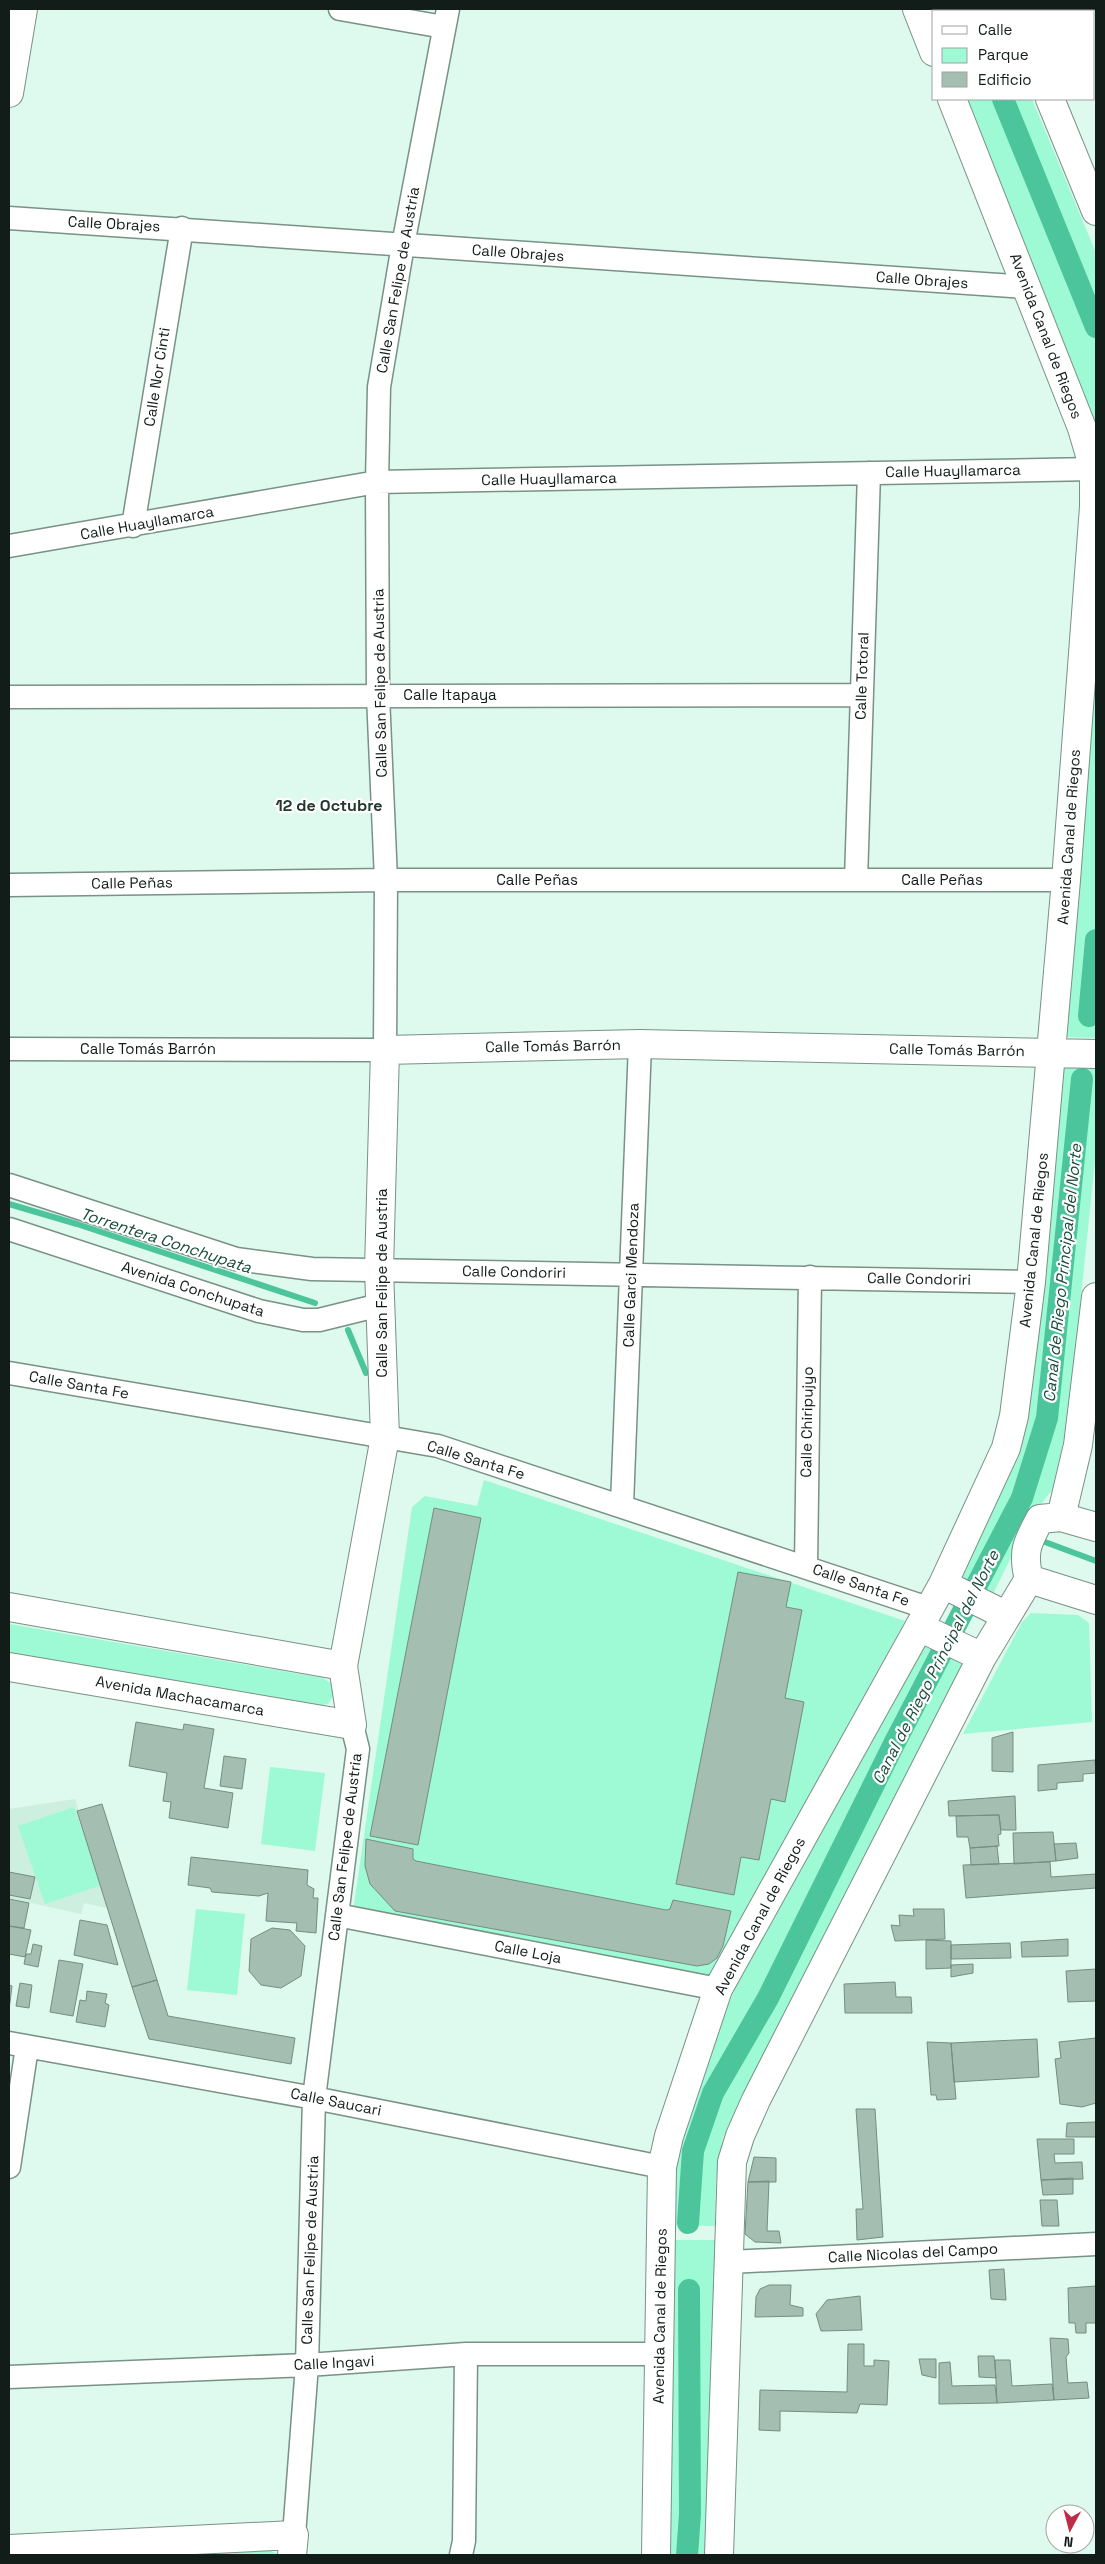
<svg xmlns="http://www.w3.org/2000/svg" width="1105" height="2564" viewBox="0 0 1105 2564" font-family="'Space Grotesk',sans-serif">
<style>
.built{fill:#ccefe0}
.green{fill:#9ef9d5}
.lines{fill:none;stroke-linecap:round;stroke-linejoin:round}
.stream{stroke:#4dc59c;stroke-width:6}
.canal{stroke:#4dc59c;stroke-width:22}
.building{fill:#a4beb2;stroke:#758d82}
.minor-casing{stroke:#799187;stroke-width:25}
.tertiary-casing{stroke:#799187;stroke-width:30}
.minor{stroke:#fff;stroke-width:22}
.tertiary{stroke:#fff;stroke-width:28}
.labels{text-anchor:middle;stroke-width:4.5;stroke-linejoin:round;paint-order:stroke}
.street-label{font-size:15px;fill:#121c18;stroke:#fff}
.neighbourhood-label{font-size:16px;font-weight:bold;fill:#23382f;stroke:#fff}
.water-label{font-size:16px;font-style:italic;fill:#194b39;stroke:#fff}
</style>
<rect width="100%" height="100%" fill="#def9ed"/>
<path class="built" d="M75,1799L107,1908L84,1903L81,1914L9,1898V1809Z"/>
<path class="green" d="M927,9H995L996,11H934V32Z
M961,99H1032L1096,253V436Z
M1096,631V1038L1065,1037Z
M1064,1065L1096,1066V1152L1068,1421L1052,1490L1031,1517L992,1596L956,1578L1031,1379Z
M484,1480L905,1621L710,1976L353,1911L412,1507L425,1496L477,1506Z
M1031,1613L1078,1615L1089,1623L1092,1722L963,1734L1022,1622Z
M9,1624L323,1678L332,1684L334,1695L328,1704L318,1706L9,1653Z
M923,1641L965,1660L723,2137L716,2180L715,2226L670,2225L671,2169L683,2119L735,1988Z
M270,1767L325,1773L315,1851L261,1844Z
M74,1807L102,1885L45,1904L18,1826Z
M196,1909L245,1914L237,1995L187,1990Z
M674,2240H720L710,2555H667Z
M269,2550L280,2555H175Z"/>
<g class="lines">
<path class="stream" d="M9,1204L77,1224L315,1303
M348,1330L366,1373
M1045,1542L1096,1561"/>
<path class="canal" d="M967,9L968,11
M1003,99L1096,327
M1089,1016L1096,940
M688,2223L693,2151L713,2093L768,1998L894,1744L1022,1498L1047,1418L1082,1079
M687,2555L690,2514L689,2290"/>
</g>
<path class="building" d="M434,1508L481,1518L418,1845L370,1836Z
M738,1572L791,1582L786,1607L802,1610L785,1698L804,1702L785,1802L771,1799L759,1860L741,1857L734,1895L676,1884Z
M136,1722L183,1730L184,1724L214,1729L204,1788L233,1793L228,1828L169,1818L171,1802L163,1801L167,1773L129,1766Z
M1013,1732V1772L992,1771V1738Z
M224,1756L246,1759L242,1789L220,1786Z
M1095,1760L1096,1773L1083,1774V1781L1057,1783V1789L1038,1791V1765Z
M1015,1796L1016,1830H1001L999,1815L949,1816L948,1801Z
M102,1804L157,1980L132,1987L77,1811Z
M999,1815L1001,1834L998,1835L999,1846L970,1848L968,1837H957L956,1816Z
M1053,1832L1056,1861L1014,1864L1013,1833Z
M366,1839L413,1849V1859L416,1861L666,1910L670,1909L673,1900L731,1911L723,1946L717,1958L709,1964L697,1966L395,1911L370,1884L365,1866Z
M1076,1843L1078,1858L1056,1861L1054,1844Z
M997,1846L999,1864L971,1865L970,1848Z
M191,1857L308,1870L307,1885L314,1889L313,1898H318L316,1933L296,1931L297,1923L266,1921L268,1893L259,1896L212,1892L210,1888L188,1885Z
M1050,1862L1051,1877L1096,1874V1888L966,1898L963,1865Z
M9,1872L35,1877L30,1899L9,1895Z
M9,1899L29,1903L24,1928L9,1926Z
M913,1909H944L945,1939L895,1941L891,1925L900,1926L899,1915L914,1916Z
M80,1920L107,1925L118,1965L74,1955Z
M9,1926L31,1930L25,1957L9,1954Z
M272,1928L290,1930L305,1946L301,1976L281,1988L261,1985L249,1971L251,1939Z
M1068,1939V1956L1022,1957L1021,1942Z
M926,1940L951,1941V1968L926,1969Z
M1010,1943L1011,1958L951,1959V1945Z
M33,1944L42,1946L38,1967L24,1964L26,1954H31Z
M59,1960L83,1964L73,2016L50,2012Z
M973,1964V1973L951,1977V1965Z
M1096,1969V2001L1068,2002L1066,1971Z
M157,1980L168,2016L295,2038L291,2064L149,2039L132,1987Z
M895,1982L896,1997H911L912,2013H845L844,1984Z
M20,1983L32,1985L29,2008L16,2006Z
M9,1985L12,1986L9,2010Z
M87,1991L107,1994L105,2003L109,2005L105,2027L76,2022L80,2000L86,2001Z
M1096,2038V2103L1082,2107L1060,2104L1055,2059L1061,2058L1059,2042Z
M1037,2039L1039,2077L954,2082L951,2043Z
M927,2042L951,2043L956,2099L937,2100L936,2095H931Z
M856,2109H875L883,2237L857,2240L856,2209H863Z
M1096,2122V2137H1066L1067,2123Z
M1037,2139H1074V2154H1054L1055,2163L1082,2162L1083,2179L1041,2180Z
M754,2157L776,2158V2182H748Z
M1073,2178V2194L1043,2195L1041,2180Z
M769,2181L767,2231H779L781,2243L755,2242L745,2234L748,2182Z
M1040,2200H1057L1059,2226H1042Z
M1004,2269L1006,2300L991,2299L989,2270Z
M769,2285H791L790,2305L803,2308V2316L755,2317L756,2297L760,2289Z
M1096,2286V2323H1086V2333H1076L1075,2323H1069L1068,2288Z
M860,2296L862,2330L821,2331L816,2314L827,2300Z
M1050,2338L1068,2339L1069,2353L1066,2357L1068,2383L1087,2382L1089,2398L1054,2400Z
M848,2344H864V2366H874V2360L889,2361L887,2405L860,2404L857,2413L780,2411V2431L759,2430L760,2390L847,2392Z
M978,2356H994L996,2378L979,2377Z
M919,2359H936V2378L922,2375Z
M995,2360H1010L1012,2386L1052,2384L1054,2400L997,2403Z
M950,2362L952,2386L995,2385L997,2403L939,2404V2363Z"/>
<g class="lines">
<g class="minor-casing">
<path id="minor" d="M340,9L444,27
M9,218L1027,287
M133,526L182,228
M9,546L377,482L1094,469
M9,697L861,695
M856,880L869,473
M9,885L386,880H1066
M9,1049L385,1050L386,880L378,695L377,482L379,387L403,245L448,9
M9,1185L236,1259L312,1269L1031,1282
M9,1229L259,1311L303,1320H319L380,1305
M9,1373L438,1446L928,1608
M622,1505L640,1044
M806,1567L810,1277
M337,1915L718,1989
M9,2043L314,2098L662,2167
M9,2167L27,2047
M730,2262L1096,2244
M9,2377L307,2365L466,2354H660
M294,2535L307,2365L314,2098L358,1749L352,1725
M461,2555L464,2541L466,2354"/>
</g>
<g class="tertiary-casing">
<path id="tertiary" d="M917,9L934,52
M1013,9L1014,11
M9,93L23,9
M1050,99L1096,211
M1061,1517L1078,1445L1096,1297
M1029,1579L1096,1600
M943,1584L1005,1615
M9,1607L343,1666
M919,1627L982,1657
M9,1667L352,1725L343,1666L385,1437L379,1269L385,1050L640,1044L1096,1054
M9,2549L294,2535L292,2555
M656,2555L662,2167L669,2136L718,1989L943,1584L1006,1448L1014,1416L1031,1282L1066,880L1094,507V469L1082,428L952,99
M719,2555L732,2162L740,2136L756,2100L982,1657L1029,1579C1022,1552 1027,1543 1040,1519L1061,1517L1096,1527"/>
</g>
<use href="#minor" class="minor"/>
<use href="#tertiary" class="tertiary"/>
</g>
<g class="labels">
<g class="street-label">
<text transform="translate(114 224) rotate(3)" y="5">Calle Obrajes</text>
<text transform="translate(518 253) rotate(4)" y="5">Calle Obrajes</text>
<text transform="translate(398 280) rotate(-80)" y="5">Calle San Felipe de Austria</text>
<text transform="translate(922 280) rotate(4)" y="5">Calle Obrajes</text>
<text transform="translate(1046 336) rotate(69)" y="5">Avenida Canal de Riegos</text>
<text transform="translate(157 377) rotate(-81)" y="5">Calle Nor Cinti</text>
<text transform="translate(953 471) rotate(-1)" y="5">Calle Huayllamarca</text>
<text transform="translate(549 479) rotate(-1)" y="5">Calle Huayllamarca</text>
<text transform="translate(147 523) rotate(-10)" y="5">Calle Huayllamarca</text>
<text transform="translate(862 676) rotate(-88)" y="5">Calle Totoral</text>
<text transform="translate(380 683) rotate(-91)" y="5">Calle San Felipe de Austria</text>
<text x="450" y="700">Calle Itapaya</text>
<text transform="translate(1069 837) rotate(-86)" y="5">Avenida Canal de Riegos</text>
<text x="537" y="885">Calle Peñas</text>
<text x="942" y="885">Calle Peñas</text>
<text transform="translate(132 883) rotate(-1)" y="5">Calle Peñas</text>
<text transform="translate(553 1046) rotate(-1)" y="5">Calle Tomás Barrón</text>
<text x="148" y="1054">Calle Tomás Barrón</text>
<text transform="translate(957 1050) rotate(1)" y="5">Calle Tomás Barrón</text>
<text transform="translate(1034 1240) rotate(-84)" y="5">Avenida Canal de Riegos</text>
<text transform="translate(514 1272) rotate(1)" y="5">Calle Condoriri</text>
<text transform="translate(631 1275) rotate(-88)" y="5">Calle Garci Mendoza</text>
<text transform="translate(919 1279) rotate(1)" y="5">Calle Condoriri</text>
<text transform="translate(382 1283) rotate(-90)" y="5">Calle San Felipe de Austria</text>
<text transform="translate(193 1289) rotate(18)" y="5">Avenida Conchupata</text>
<text transform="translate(79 1385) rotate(10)" y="5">Calle Santa Fe</text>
<text transform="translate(807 1422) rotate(-89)" y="5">Calle Chiripujyo</text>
<text transform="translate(476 1460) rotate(17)" y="5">Calle Santa Fe</text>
<text transform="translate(861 1585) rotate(19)" y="5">Calle Santa Fe</text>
<text transform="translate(180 1696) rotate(10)" y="5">Avenida Machacamarca</text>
<text transform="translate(345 1847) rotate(-83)" y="5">Calle San Felipe de Austria</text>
<text transform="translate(760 1916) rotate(-62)" y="5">Avenida Canal de Riegos</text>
<text transform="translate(528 1952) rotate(11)" y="5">Calle Loja</text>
<text transform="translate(336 2102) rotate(11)" y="5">Calle Saucari</text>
<text transform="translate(310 2250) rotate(-88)" y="5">Calle San Felipe de Austria</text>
<text transform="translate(913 2253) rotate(-3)" y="5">Calle Nicolas del Campo</text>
<text transform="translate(660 2316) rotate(-89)" y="5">Avenida Canal de Riegos</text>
<text transform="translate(334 2363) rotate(-3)" y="5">Calle Ingavi</text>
</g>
<g class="neighbourhood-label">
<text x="329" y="811">12 de Octubre</text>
</g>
<g class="water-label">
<text transform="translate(166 1240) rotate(18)" y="6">Torrentera Conchupata</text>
<text transform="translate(1062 1273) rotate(-84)" y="6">Canal de Riego Principal del Norte</text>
<text transform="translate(935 1667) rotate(-63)" y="6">Canal de Riego Principal del Norte</text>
</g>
</g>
<rect width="1105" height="2564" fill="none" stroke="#121c18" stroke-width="20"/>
<rect x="932" y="10" width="162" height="90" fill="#ffffff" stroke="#a0a4a3"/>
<rect x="942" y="26" width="25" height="8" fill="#ffffff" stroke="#a0a4a3"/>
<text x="978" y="35" font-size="15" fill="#121c18">Calle</text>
<rect x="942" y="48" width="25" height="15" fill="#9ef9d5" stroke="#a0a4a3"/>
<text x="978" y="60" font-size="15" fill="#121c18">Parque</text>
<rect x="942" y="72" width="25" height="15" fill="#a4beb2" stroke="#a0a4a3"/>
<text x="978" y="85" font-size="15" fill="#121c18">Edificio</text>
<g transform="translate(1070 2529) rotate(187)"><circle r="24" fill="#ffffff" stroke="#a0a4a3"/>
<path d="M0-4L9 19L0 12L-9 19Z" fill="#be2d46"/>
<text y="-8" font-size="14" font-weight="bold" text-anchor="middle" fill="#121c18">N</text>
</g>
</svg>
